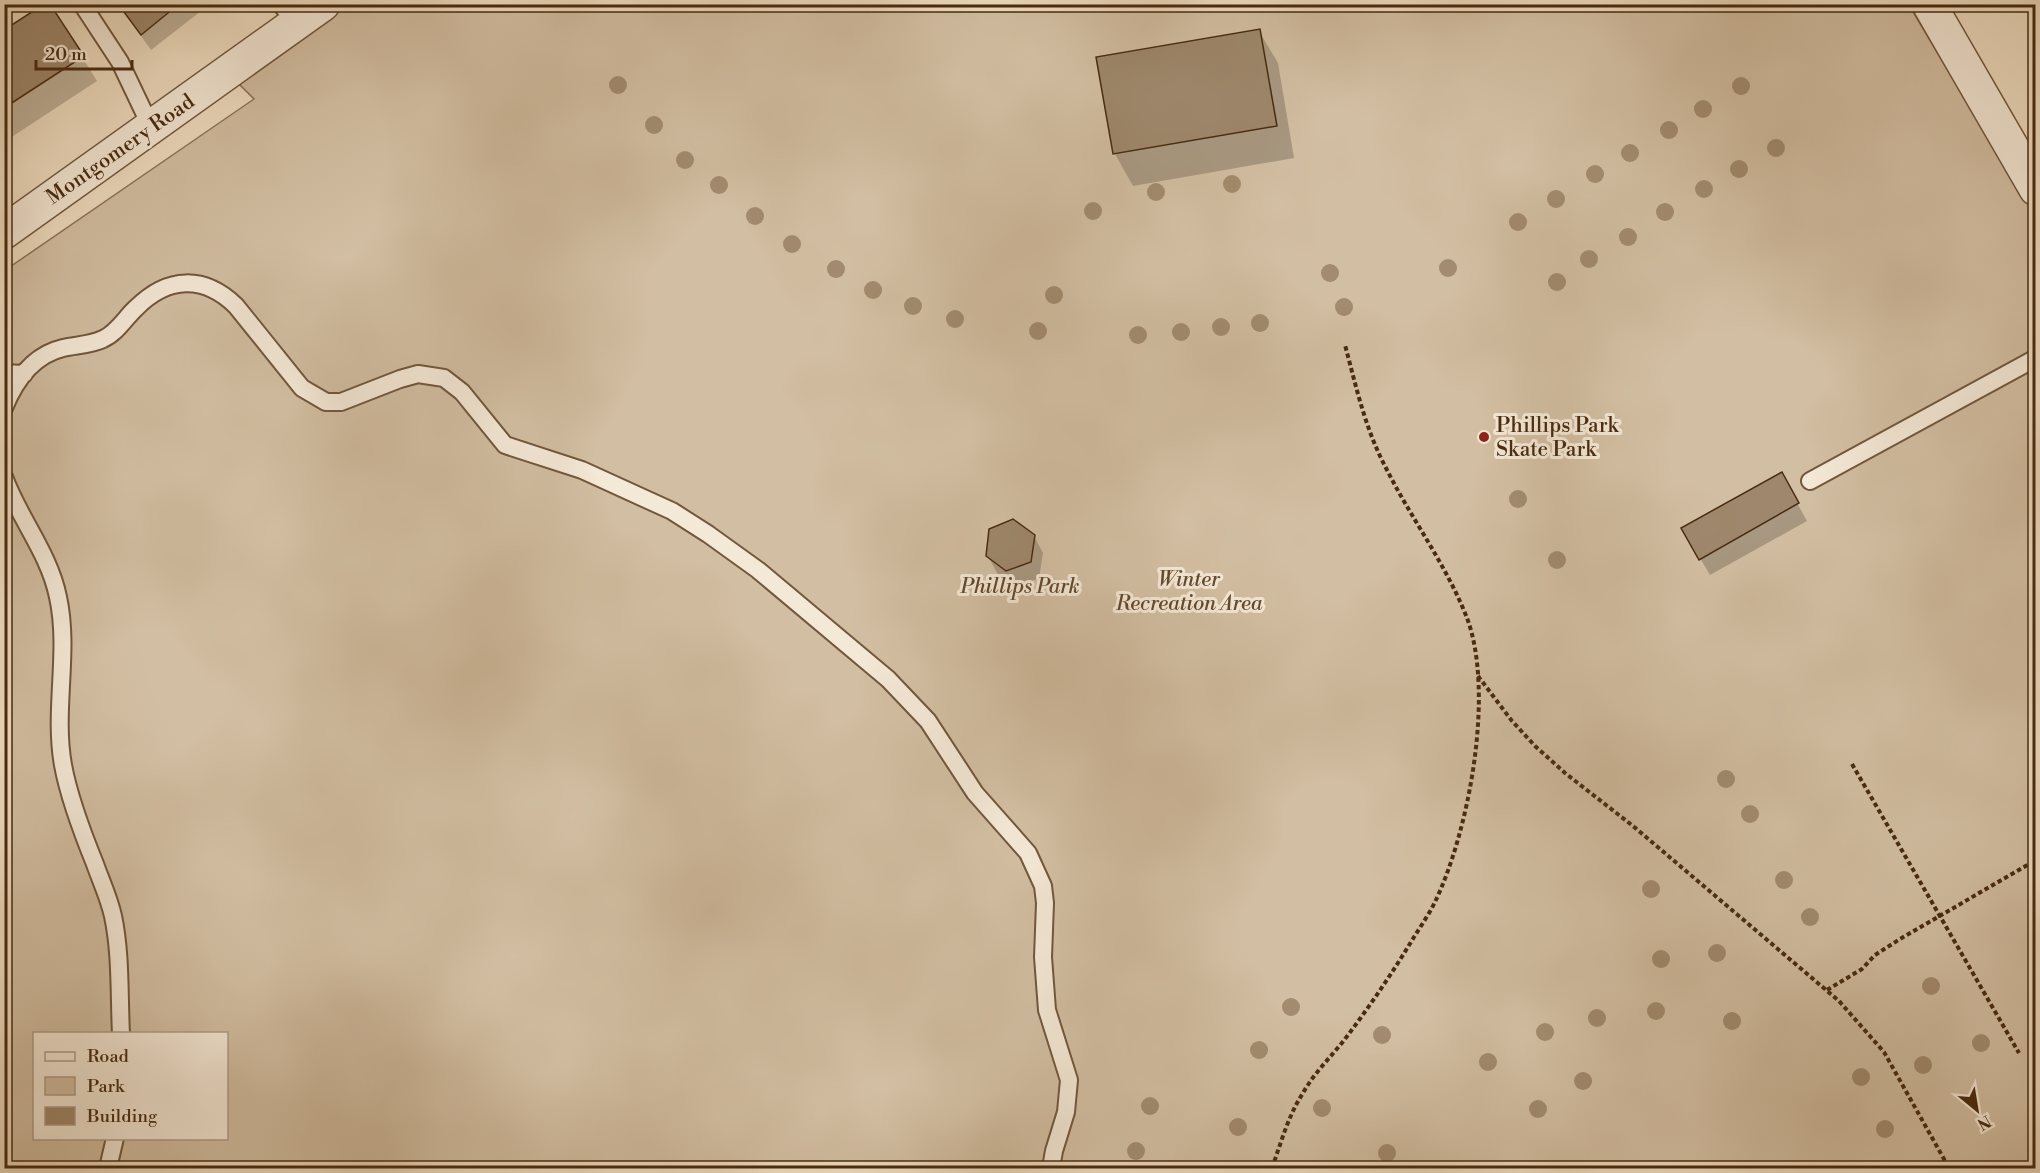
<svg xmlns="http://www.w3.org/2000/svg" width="2040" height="1173" viewBox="0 0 2040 1173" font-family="'Libre Bodoni',serif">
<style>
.green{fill:#d2bea2;stroke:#8d7459;stroke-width:1.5;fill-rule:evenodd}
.shadow{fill:#0003}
.building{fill:#9e876c;stroke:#482b10;stroke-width:1.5}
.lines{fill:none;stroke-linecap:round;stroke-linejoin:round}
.service-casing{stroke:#72573c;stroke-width:20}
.minor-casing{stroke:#72573c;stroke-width:36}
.tertiary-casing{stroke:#72573c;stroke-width:36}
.path{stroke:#482b10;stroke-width:4;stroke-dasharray:4.5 3;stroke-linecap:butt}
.service{stroke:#f4e8d6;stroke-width:16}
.minor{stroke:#f4e8d6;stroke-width:33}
.tertiary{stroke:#f4e8d6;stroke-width:33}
.tree{fill:#a28b6f}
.poi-dot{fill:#8f2418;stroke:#f4e8d6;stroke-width:2}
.labels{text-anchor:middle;stroke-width:6;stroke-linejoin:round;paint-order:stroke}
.street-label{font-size:21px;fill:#482b10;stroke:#f4e8d6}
.poi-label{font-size:21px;fill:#482b10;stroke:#f4e8d6;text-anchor:start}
.park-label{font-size:21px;font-style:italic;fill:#64482d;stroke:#f4e8d6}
</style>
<rect width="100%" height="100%" fill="#eedcc0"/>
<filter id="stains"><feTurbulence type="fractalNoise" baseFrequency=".00333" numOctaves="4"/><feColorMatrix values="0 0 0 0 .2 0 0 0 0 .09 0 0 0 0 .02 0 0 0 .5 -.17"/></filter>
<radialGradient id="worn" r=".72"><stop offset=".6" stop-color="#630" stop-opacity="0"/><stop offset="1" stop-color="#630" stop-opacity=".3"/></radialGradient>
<path class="green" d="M336,5H1909L2035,216V1168H5L4,271L254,99L237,82ZM34,1034H226V1138H34Z"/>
<path class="shadow" d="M118,4H210L151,50Z
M1259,31L1278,63L1294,158L1133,186L1115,154L1098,59Z
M4,32L82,57L97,81L4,142Z
M1781,474L1807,521L1710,575L1683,529Z
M1034,536L1043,553L1039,578L1016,587L997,573L988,556Z"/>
<path class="building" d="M44,4H50L84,56L4,108V30Z
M118,4H179L141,35Z
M1260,29L1277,126L1113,154L1096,57Z
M1782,472L1799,503L1699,560L1681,528Z
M1013,519L1035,535L1031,562L1006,571L986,556L989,529Z"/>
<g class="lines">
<g class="service-casing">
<path id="service" d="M82,4L120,62L151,127
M281,4L296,24
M4,5L5,4
M4,373L24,374
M4,408C15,381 33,355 63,348C76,345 91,345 103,339C117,333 125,318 136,308C168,276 204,275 236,306L302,388L326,402H341L400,379L418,374L444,378L462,392L505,445L582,470L672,511L708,534L758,570L888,679L928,721L975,793L1028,853L1043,886L1045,903L1043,957L1047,1010L1069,1080L1066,1112L1054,1151L1051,1168
M4,477C19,518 49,553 58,597C70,652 53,710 63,765C69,798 82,832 95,864C101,881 109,898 113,916C121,954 119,994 121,1034
M1810,481L2036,358
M108,1168L115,1138"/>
</g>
<g class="minor-casing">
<path id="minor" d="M1929,4L2036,189"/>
</g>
<g class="tertiary-casing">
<path id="tertiary" d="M4,232L323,4"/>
</g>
<path class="path" d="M1478,676L1512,721L1535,746L1565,773L1633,826L1839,1001L1884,1052L1949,1168
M1852,764L2019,1053
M1827,990L1862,969L1875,955L1900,939L2036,860
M1272,1168C1281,1143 1288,1116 1303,1093C1314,1073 1331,1057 1345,1039C1370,1006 1393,972 1414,937C1421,926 1429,914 1435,902C1469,831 1495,693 1467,618C1446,564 1410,517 1385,466C1365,428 1356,386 1345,345"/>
<use href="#service" class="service"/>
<use href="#minor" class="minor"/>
<use href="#tertiary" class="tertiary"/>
</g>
<g class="tree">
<circle cx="618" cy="85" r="9"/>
<circle cx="1741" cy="86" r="9"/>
<circle cx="1703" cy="109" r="9"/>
<circle cx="654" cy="125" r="9"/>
<circle cx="1669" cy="130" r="9"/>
<circle cx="1776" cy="148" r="9"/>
<circle cx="1630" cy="153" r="9"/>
<circle cx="685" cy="160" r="9"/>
<circle cx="1739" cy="169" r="9"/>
<circle cx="1595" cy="174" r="9"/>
<circle cx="1232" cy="184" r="9"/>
<circle cx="719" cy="185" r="9"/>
<circle cx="1704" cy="189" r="9"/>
<circle cx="1156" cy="192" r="9"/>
<circle cx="1556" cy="199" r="9"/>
<circle cx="1093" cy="211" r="9"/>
<circle cx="1665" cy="212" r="9"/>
<circle cx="755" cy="216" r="9"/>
<circle cx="1518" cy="222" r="9"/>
<circle cx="1628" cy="237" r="9"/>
<circle cx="792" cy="244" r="9"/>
<circle cx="1589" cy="259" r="9"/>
<circle cx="1448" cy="268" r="9"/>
<circle cx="836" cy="269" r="9"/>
<circle cx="1330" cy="273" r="9"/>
<circle cx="1557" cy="282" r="9"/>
<circle cx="873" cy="290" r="9"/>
<circle cx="1054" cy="295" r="9"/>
<circle cx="913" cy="306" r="9"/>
<circle cx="1344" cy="307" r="9"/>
<circle cx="955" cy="319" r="9"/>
<circle cx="1260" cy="323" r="9"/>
<circle cx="1221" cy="327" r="9"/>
<circle cx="1038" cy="331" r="9"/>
<circle cx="1181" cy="332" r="9"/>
<circle cx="1138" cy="335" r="9"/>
<circle cx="1518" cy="499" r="9"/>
<circle cx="1557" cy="560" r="9"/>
<circle cx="1726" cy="779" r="9"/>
<circle cx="1750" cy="814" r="9"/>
<circle cx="1784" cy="880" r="9"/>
<circle cx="1651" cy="889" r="9"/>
<circle cx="1810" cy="917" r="9"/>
<circle cx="1717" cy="953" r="9"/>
<circle cx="1661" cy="959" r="9"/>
<circle cx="1931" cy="986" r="9"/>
<circle cx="1291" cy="1007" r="9"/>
<circle cx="1656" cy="1011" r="9"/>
<circle cx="1597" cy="1018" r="9"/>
<circle cx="1732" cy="1021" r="9"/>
<circle cx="1545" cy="1032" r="9"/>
<circle cx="1382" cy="1035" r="9"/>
<circle cx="1981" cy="1043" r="9"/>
<circle cx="1259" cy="1050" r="9"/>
<circle cx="1488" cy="1062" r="9"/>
<circle cx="1923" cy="1065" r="9"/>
<circle cx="1861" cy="1077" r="9"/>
<circle cx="1583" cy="1081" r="9"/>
<circle cx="1150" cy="1106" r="9"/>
<circle cx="1322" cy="1108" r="9"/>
<circle cx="1538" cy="1109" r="9"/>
<circle cx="1238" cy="1127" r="9"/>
<circle cx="1885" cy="1129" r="9"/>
<circle cx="1136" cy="1151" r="9"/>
<circle cx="1387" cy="1153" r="9"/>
</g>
<circle class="poi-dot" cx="1484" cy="437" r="6"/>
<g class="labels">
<g class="street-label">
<text transform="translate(120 149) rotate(-35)" y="7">Montgomery Road</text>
</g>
<g class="poi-label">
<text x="1496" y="432">Phillips Park<tspan x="1496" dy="24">Skate Park</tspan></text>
</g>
<g class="park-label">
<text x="1189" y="586">Winter<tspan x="1189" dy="24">Recreation Area</tspan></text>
<text x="1020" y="593">Phillips Park</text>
</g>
</g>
<rect width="2040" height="1173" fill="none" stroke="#eedcc0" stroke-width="24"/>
<rect x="6" y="6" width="2028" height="1161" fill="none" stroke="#482b10" stroke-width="3"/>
<rect x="12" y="12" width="2016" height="1149" fill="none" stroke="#482b10" stroke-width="1.5"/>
<rect x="33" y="1032" width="195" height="108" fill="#f4e8d6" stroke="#af9c87" stroke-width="1.5"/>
<rect x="45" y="1052" width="30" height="9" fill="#f4e8d6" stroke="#af9c87" stroke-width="1.5"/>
<text x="87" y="1062" font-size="18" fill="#482b10">Road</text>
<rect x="45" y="1077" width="30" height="18" fill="#d2bea2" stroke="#af9c87" stroke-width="1.5"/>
<text x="87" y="1092" font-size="18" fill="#482b10">Park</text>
<rect x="45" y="1107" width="30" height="18" fill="#9e876c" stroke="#af9c87" stroke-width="1.5"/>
<text x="87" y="1122" font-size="18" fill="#482b10">Building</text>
<g transform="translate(1977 1110) rotate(150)" stroke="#f4e8d6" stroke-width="4.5" paint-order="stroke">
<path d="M0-4.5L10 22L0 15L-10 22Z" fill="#482b10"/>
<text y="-9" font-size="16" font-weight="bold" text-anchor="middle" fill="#482b10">N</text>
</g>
<path d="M36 60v9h96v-9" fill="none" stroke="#482b10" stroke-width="3"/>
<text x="45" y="60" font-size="18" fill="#482b10" stroke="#f4e8d6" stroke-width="4.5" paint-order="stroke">20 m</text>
<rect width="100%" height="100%" filter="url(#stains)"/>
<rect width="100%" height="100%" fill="url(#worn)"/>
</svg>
